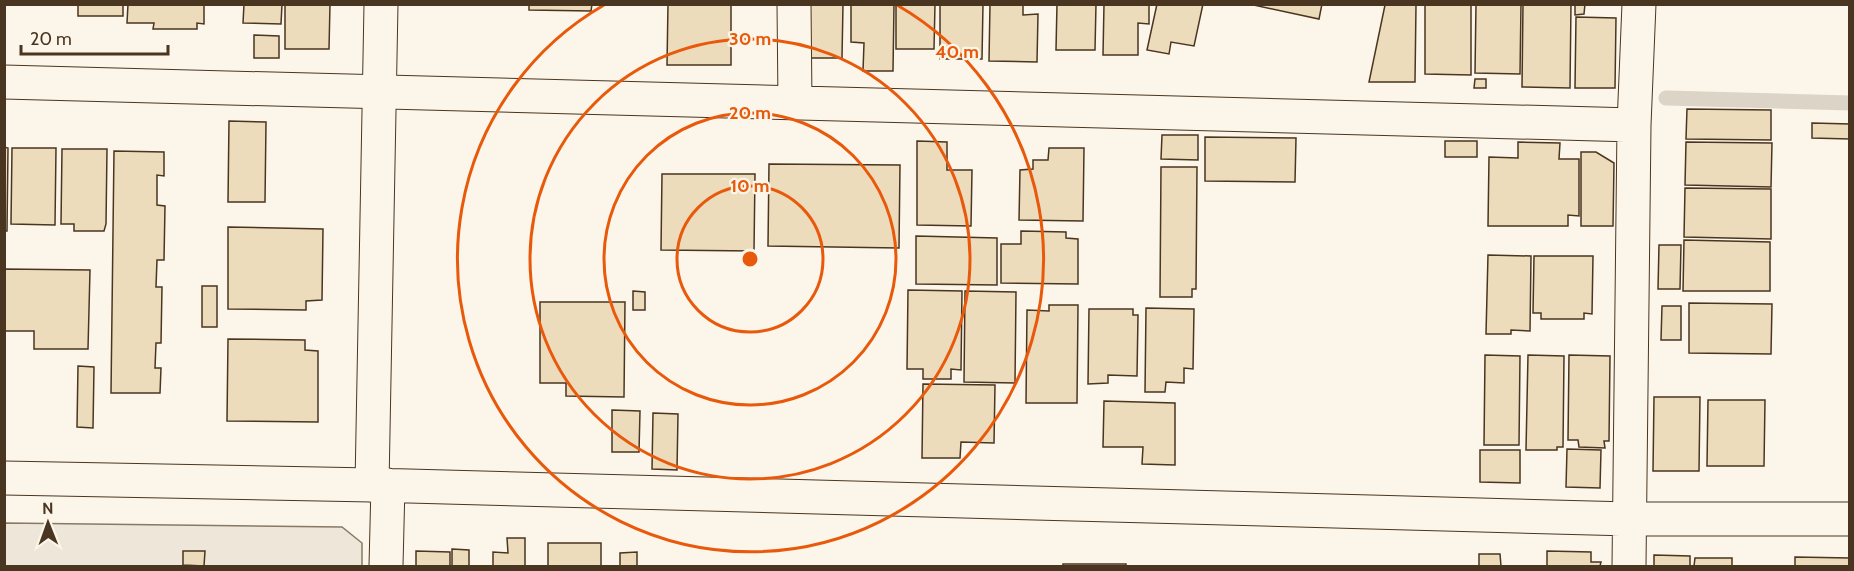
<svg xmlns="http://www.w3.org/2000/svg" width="1854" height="571" viewBox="0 0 1854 571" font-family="Cabin,sans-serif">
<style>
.green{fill:#ede6d9;stroke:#887966;stroke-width:1.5}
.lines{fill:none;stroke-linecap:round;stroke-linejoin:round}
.stream{stroke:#dcd4c6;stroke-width:15}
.building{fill:#ecdcbc;stroke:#4a3520;stroke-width:1.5}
.street-casing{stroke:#4a3520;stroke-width:35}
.secondary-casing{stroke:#4a3520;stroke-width:35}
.street{stroke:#fbf6e9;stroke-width:33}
.secondary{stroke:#fbf6e9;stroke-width:33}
.ring{fill:none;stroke:#e8590c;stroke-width:3}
.centre{fill:#e8590c;stroke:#fbf6e9;stroke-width:3}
.ring-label{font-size:18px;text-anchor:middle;font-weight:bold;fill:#e8590c;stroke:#fbf6e9;stroke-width:4.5;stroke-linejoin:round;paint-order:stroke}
</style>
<rect width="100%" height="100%" fill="#fbf6e9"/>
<path class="green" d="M5,523L342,527L362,543V566H5Z"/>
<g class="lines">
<path class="stream" d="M1666,98L1850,103"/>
</g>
<path class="building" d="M78,4H123V16H78Z
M128,4H204V24L197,23V29H153L154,23H127Z
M244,4H282L281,24L243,23Z
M285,4H330L329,49H285Z
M529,4H592L591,11L529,10Z
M668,4H731V65H667Z
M809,4H843L842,58H808Z
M851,4H894L893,71H863L864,43L851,42Z
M896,4H935L934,49H896Z
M940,4H983L982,59H940Z
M990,4H1023V15L1038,14L1037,62L989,61Z
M1057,4H1096L1095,50H1056Z
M1104,4H1149V24L1138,23V55H1103Z
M1157,4H1203L1194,46L1171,42L1169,54L1147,50Z
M1249,4H1322L1319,19Z
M1425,4H1471V75L1425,74Z
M1476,4H1521L1520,74L1475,73Z
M1523,4H1571L1570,88L1522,87Z
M1575,4H1585L1584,14L1575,15Z
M1385,5H1416L1415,82H1369Z
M1576,17L1616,18L1615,88H1575Z
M254,35L279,36V58H254Z
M1475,79H1486V88H1474Z
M1687,109L1771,110V140L1686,139Z
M229,121L266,122L265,202H228Z
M1812,123L1850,124V139L1812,138Z
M1162,135H1198V160L1161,159Z
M1205,137L1296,138L1295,182L1205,181Z
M917,141L947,142V170H972L971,226L917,225Z
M1445,141H1477V157H1445Z
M1518,142L1560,143L1559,159H1579V216L1568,215V226H1488L1489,157L1518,158Z
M1686,142L1772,143L1771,187L1685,185Z
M4,147L8,148L7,231H4Z
M12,148H56L55,225L11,224Z
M1049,148H1084L1083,221L1019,220L1020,170L1033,169V160H1048Z
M62,149H107L106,224L104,231H74V224H61Z
M114,151L164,152V176L157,175V205L165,206L164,260H157L156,287H162L161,343H156L155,368H161L160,393H111Z
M1581,152H1596L1614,163L1613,226H1581Z
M769,164L900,165L899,248L768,246Z
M1161,167H1197L1196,289H1192V297H1160Z
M662,174H755L754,251L661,250Z
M1685,188L1771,189V239L1684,237Z
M228,227L323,229L322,300L306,301V310L228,309Z
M1021,231L1066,232V238L1078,239V284L1001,283V244H1021Z
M916,236L997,238V285L916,284Z
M1684,240L1770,242V291H1683Z
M1659,245H1681L1680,289H1658Z
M1488,255L1531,256L1530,331L1511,330V334H1486Z
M1534,256H1593L1592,314L1584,313V319H1541V313H1533Z
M4,269L90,270L88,349H34V331H4Z
M202,286H217V327H202Z
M908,290L962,291L961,370L951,369V379H923V369H907Z
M633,291L645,292V310H633Z
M965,291L1016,292L1015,383L964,382Z
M540,302H625L624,397L566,396V383H540Z
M1689,303L1772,304L1771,354L1689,353Z
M1049,305H1078L1077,403H1026L1027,310L1049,311Z
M1662,306H1681V340H1661Z
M1146,308L1194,309L1193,369L1184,368V383L1166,382L1165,392H1145Z
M1089,309H1133V315H1138L1137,376L1108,375V383L1088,384Z
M228,339L305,340V350L318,351V422L227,421Z
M1485,355L1520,356L1519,445H1484Z
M1528,355L1564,356L1563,447H1557V450H1526Z
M1569,355L1610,356L1609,441H1604L1605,448L1579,447L1578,440H1568Z
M78,366L94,367L93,428L77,427Z
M923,384L995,385L994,443L961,442L960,458H922Z
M1654,397H1700L1699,471H1653Z
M1708,400H1765L1764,466H1707Z
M1104,401L1175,403V465L1142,464L1143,447H1103Z
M612,410L640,411L639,452H612Z
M653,413L678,414L677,470L652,469Z
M1567,449L1601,450L1600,488L1566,487Z
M1480,450H1520V483L1480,482Z
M507,538H525V566H493V552L508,553Z
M548,543H601V566H548Z
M452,549L469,550V566H452Z
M183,551H205L204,566L183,565Z
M416,551L450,552V566H416Z
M1547,551L1591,552V562H1601L1600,566H1547Z
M637,552V566H620V553Z
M1479,554H1500L1501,566H1479Z
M1654,555L1690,556V566H1654Z
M1795,557L1850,558V566H1795Z
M1695,558H1732V566H1694Z
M1063,564H1126V566H1063Z"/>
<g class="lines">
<g class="street-casing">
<path id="street" d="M794,4L795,103
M4,82L1634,125
M372,485L1630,519H1850
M386,566L388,485
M1629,566L1634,125L1639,4"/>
</g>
<g class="secondary-casing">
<path id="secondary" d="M4,478L372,485L381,4"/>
</g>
<use href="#street" class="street"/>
<use href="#secondary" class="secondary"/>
</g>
<g class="ring">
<circle cx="750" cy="259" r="73"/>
<circle cx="750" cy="259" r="146"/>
<circle cx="750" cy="259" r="220"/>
<path d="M897 5A293 293 0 1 1 604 5"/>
</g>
<circle cx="750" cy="259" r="9" class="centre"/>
<g class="ring-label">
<text x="750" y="45">30 m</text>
<text x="957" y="58">40 m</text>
<text x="750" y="119">20 m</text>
<text x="750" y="192">10 m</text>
</g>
<rect width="1854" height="571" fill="none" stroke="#4a3520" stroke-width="12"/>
<g transform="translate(48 523) rotate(359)" stroke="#fbf6e9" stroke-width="4.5" paint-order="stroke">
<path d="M0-4.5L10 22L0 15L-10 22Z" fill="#4a3520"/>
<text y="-9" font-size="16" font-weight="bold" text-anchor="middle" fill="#4a3520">N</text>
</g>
<path d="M21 45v9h147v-9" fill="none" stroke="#4a3520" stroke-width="3"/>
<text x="30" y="45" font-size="18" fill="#4a3520" stroke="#fbf6e9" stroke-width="4.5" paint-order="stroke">20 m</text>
</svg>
